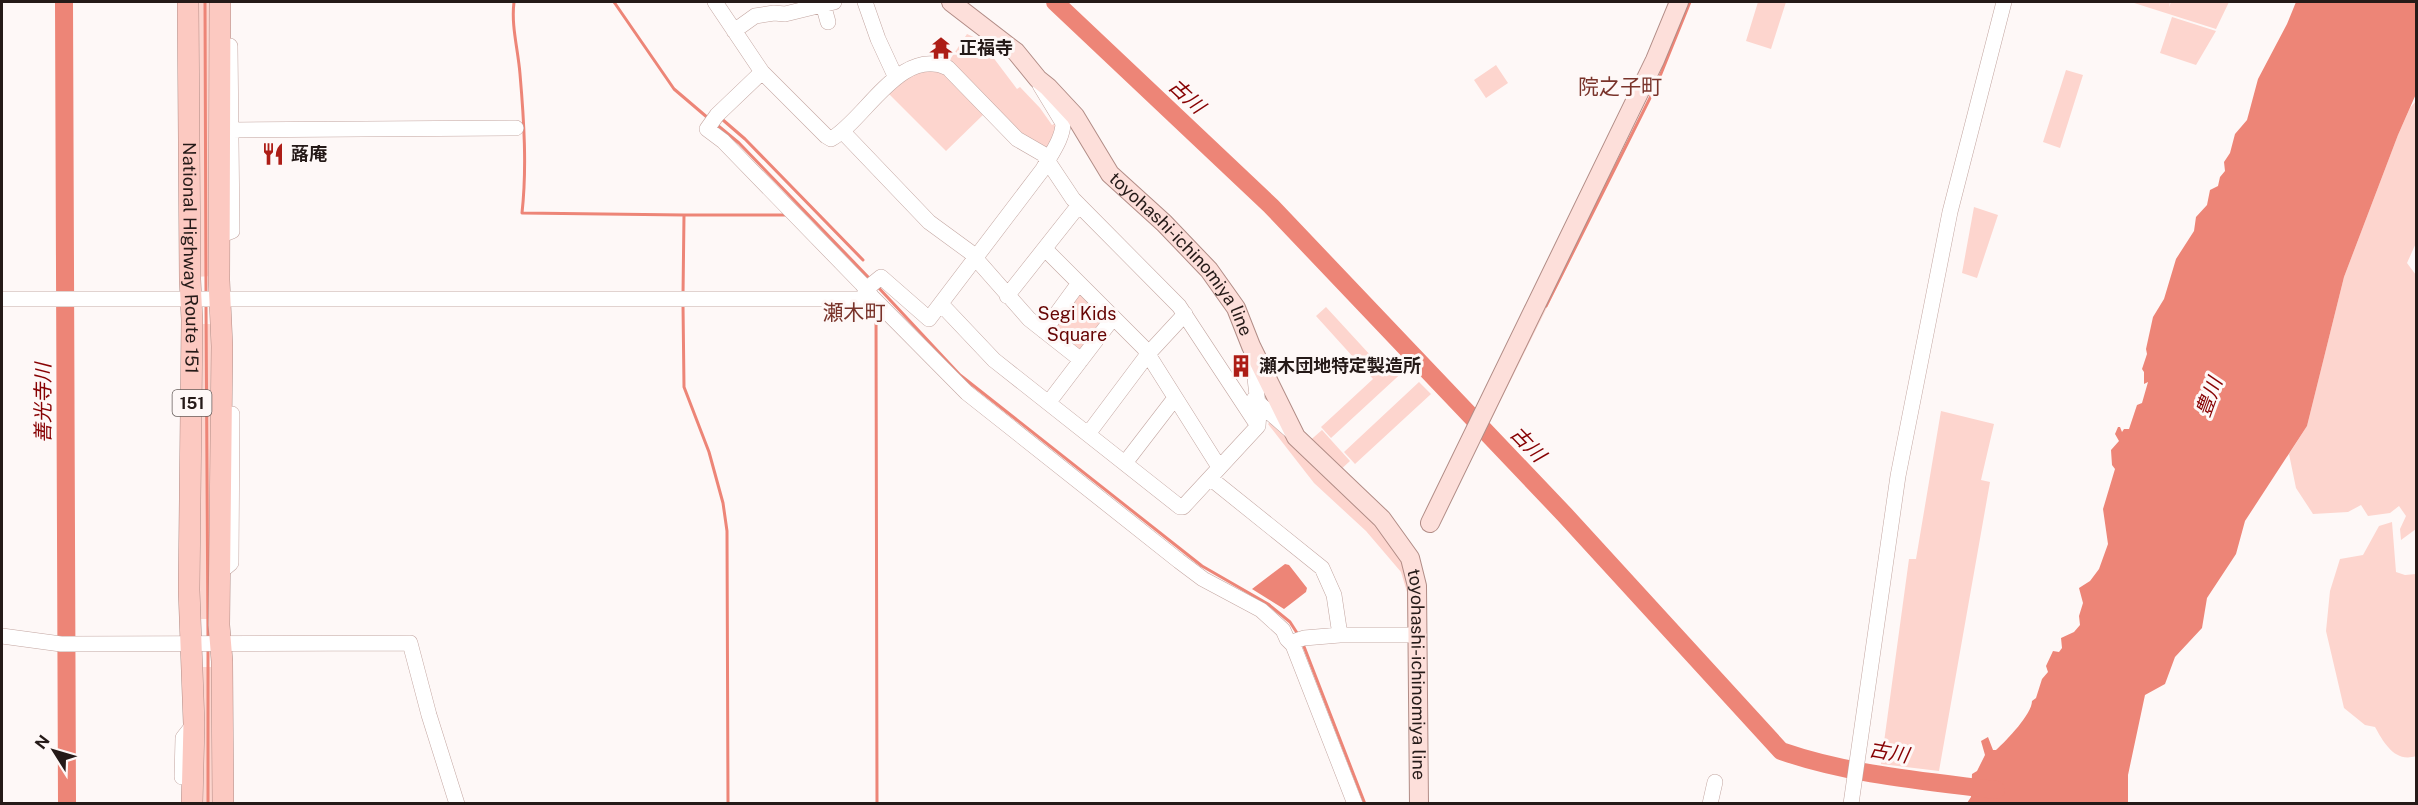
<svg xmlns="http://www.w3.org/2000/svg" width="2418" height="805" viewBox="0 0 2418 805" font-family="'Public Sans','Noto Sans JP',sans-serif">
<style>
.green{fill:#fdd5ce}
.water{fill:#ed8577}
.lines{fill:none;stroke-linecap:round;stroke-linejoin:round}
.stream{stroke:#ed8577;stroke-width:3}
.river{stroke:#ed8577;stroke-width:18}
.minor-casing{stroke:#c3a6a1;stroke-width:16}
.major-casing{stroke:#b18c86;stroke-width:20}
.highway-casing{stroke:#b18c86;stroke-width:22}
.minor{stroke:#fff;stroke-width:15}
.major{stroke:#fddfda;stroke-width:18}
.highway{stroke:#fcc9c1;stroke-width:21}
.labels{text-anchor:middle;stroke-width:6;stroke-linejoin:round;paint-order:stroke}
.shield{fill:#fef8f7;stroke:#665d5b;stroke-width:1.5}
.shield-label{font-size:16px;font-weight:bold;fill:#251a18}
.poi-label{font-size:18px;font-weight:bold;fill:#251a18;stroke:#fef8f7;text-anchor:start}
.street-label{font-size:18px;fill:#251a18;stroke:#fef8f7}
.park-label{font-size:18px;fill:#660403;stroke:#fef8f7}
.water-label{font-size:20px;font-style:italic;fill:#870102;stroke:#fef8f7}
.quarter-label{font-size:21px;fill:#79332a;stroke:#fef8f7}
</style>
<rect width="100%" height="100%" fill="#fef8f7"/>
<path class="green" d="M195,2H214L211,276L196,277Z
M1758,2H1786L1771,49L1746,41Z
M2131,2H2170L2169,7L2171,2H2229L2216,29Z
M2172,17L2216,31L2196,65L2160,53Z
M967,34L980,40L1017,89L1020,87L1040,108L1052,125L1056,123L1058,126L1049,149L1022,139L947,64Z
M1496,65L1508,83L1486,98L1474,80Z
M2066,70L2083,75L2060,148L2043,142Z
M945,71L985,113L946,151L887,92L912,72Z
M2416,101V243L2407,263L2416,275V529L2401,540L2400,529L2406,516L2399,506L2390,513L2368,516L2361,505L2348,512L2313,514L2296,488L2289,454L2307,426L2344,277L2398,135L2410,108Z
M1974,207L1998,215L1977,278L1962,273Z
M1576,242L1579,243L1490,422L1486,419Z
M1075,293H1084L1105,314V322L1084,350L1076,351L1053,333L1052,324Z
M1326,307L1383,369L1373,379L1397,357L1407,368L1331,438L1321,427L1373,379L1316,316Z
M200,324H213L211,619H198Z
M1419,382L1431,394L1355,464L1344,452Z
M1941,411L1994,424L1981,480L1990,482L1939,771L1881,764L1909,559H1916Z
M1270,422L1299,448L1384,533L1408,565L1411,630H1408L1407,592L1401,572L1366,531L1314,483L1268,424Z
M1322,430L1350,461L1337,473L1306,444Z
M2392,522L2396,572L2405,575L2416,574V756C2395,763 2384,743 2375,727L2365,725L2344,708L2326,631L2330,591L2340,559L2363,555L2379,526Z
M203,667H216L217,803L197,804L202,730Z"/>
<path class="water" d="M2296,2H2416V94L2398,135L2344,277L2307,426L2245,521L2236,554L2207,598L2202,628L2175,657L2165,684L2145,695L2128,775V803H1967L1971,797L1972,774L1977,771L1985,755L1981,741L1988,737L1993,750H1996C2007,740 2032,714 2032,701L2036,698L2042,679L2048,672L2046,666L2053,651L2059,652L2062,648L2061,638L2074,632L2080,625L2079,616L2083,603L2079,588L2090,581L2099,569L2108,544L2103,509L2115,469L2112,465L2111,450L2119,441L2115,434L2118,427H2120L2122,432L2124,429H2129L2137,405L2142,403L2148,382L2144,384V372L2142,369L2147,354L2146,349L2153,317L2164,299L2176,259L2194,231L2196,217L2207,205L2210,190L2218,186L2220,177L2225,171L2224,162L2230,153L2235,134L2247,120L2258,79L2287,24Z
M1285,564L1289,565L1307,588L1306,592L1284,609L1252,589Z"/>
<g class="lines">
<path class="stream" d="M205,2L206,294
M514,2C511,26 518,49 520,74C524,120 527,168 522,213L684,215L683,295
M614,2L674,89L708,118
M723,120L745,139L863,260
M716,124L739,143L870,279
M684,215H787
M877,286L960,375L1202,566L1268,604L1290,622L1299,636
M206,303L208,639
M683,305L684,387L709,452L723,503L727,531L728,804
M1546,306L1656,86L1690,2
M876,308L877,804
M1303,644L1365,804
M208,648V804"/>
<path class="river" d="M64,2L67,804
M1055,2L1271,206L1565,515L1781,751C1850,775 1924,781 1996,790"/>
<g class="minor-casing">
<path id="minor" d="M715,2L762,72L826,136L831,139C865,120 901,45 948,68L1017,139L1043,154L1073,199L1179,306L1258,426
M865,2L878,39L896,78
M823,4L828,22
M734,31L755,16L774,13L785,14L834,2
M762,72L717,115L707,129L723,141L862,284L872,297L967,393L1179,561L1203,579L1261,610L1283,630L1287,639L1293,645L1355,804
M231,130L516,128
M842,131L929,222L970,252L1029,319L1081,360
M219,236L232,231L230,46
M1045,249L1144,348L1219,467
M865,290L881,277L929,319L1043,169C1050,155 1063,139 1063,123L1040,85
M1007,296L1079,205
M2,299H859L872,297
M941,304L994,360L1180,507H1183L1258,426L1259,413L1252,352
M1044,331L1079,283
M1254,399L1292,432
M1049,402L1113,318
M1088,434L1148,354L1185,314
M1125,463L1175,398
M1210,478L1322,568L1334,595L1340,635
M219,573L231,563L232,414
M2,636L61,644L410,643L429,715L457,804
M1292,642L1304,638L1340,635H1419
M182,777L183,738L194,724
M1710,804L1715,782
M1851,804L1898,476L1950,212L2004,2"/>
</g>
<g class="major-casing">
<g id="major">
<path id="s1" d="M951,2L1016,52L1038,79L1048,87L1075,116L1110,174L1164,223L1209,270L1236,308L1251,346L1296,437L1382,519L1410,558L1417,586L1419,804"/>
<path d="M1430,523L1655,60L1679,2"/>
</g>
</g>
<g class="highway-casing">
<g id="highway">
<path id="s2" d="M188,2L190,279L192,320L189,590L194,724L192,804"/>
<path d="M220,2L219,280L222,346L219,625L222,661L223,804"/>
</g>
</g>
<use href="#minor" class="minor"/>
<use href="#major" class="major"/>
<use href="#highway" class="highway"/>
</g>
<defs>
<g id="temple-bare" transform="scale(1.8)"><path d="M0-6L5-2H3V0L6.5 2.5H4V6H1.5V3h-3V6H-4V2.5H-6.5L-3 0V-2H-5Z" fill="#ad1d16" stroke="#fef8f7" stroke-width="2.5" paint-order="stroke"/></g>
<g id="restaurant-bare" transform="scale(1.8)"><path d="M-5-6h1v4h1v-4h1v4h1v-4h1v5L-1.5 .5V6h-2V.5L-5-1ZM5-6V6H3V1.5H1.5Q1.5-4 5-6Z" fill="#ad1d16" stroke="#fef8f7" stroke-width="2.5" paint-order="stroke"/></g>
<g id="building-bare" transform="scale(1.8)"><path d="M-4-6H4V6H1V3H-1V6H-4ZM-2.5-4.3h1.7v1.8h-1.7ZM.8-4.3h1.7v1.8H.8ZM-2.5-1h1.7V.8h-1.7ZM.8-1h1.7V.8H.8Z" fill="#ad1d16" stroke="#fef8f7" stroke-width="2.5" paint-order="stroke"/></g>
</defs>
<g fill-rule="evenodd">
<use href="#temple-bare" x="941" y="48"/>
<use href="#restaurant-bare" x="273" y="154"/>
<use href="#building-bare" x="1241" y="366"/>
</g>
<g class="labels">
<rect class="shield" x="172.5" y="390" width="39" height="26" rx="4.5"/>
<g class="shield-label">
<text x="192" y="409">151</text>
</g>
<g class="poi-label">
<text x="959" y="54">正福寺</text>
<text x="291" y="160">蕗庵</text>
<text x="1259" y="372">瀬木団地特定製造所</text>
</g>
<g class="street-label">
<text dy="6" stroke="none"><textPath href="#s1" startOffset="345">toyohashi-ichinomiya line</textPath></text>
<text dy="6" stroke="none"><textPath href="#s2" startOffset="256">National Highway Route 151</textPath></text>
<text dy="6" stroke="none"><textPath href="#s1" startOffset="848">toyohashi-ichinomiya line</textPath></text>
</g>
<g class="park-label">
<text x="1077" y="320">Segi Kids<tspan x="1077" dy="21">Square</tspan></text>
</g>
<g class="water-label">
<text transform="translate(1187 96) rotate(43)" y="7">古川</text>
<text transform="translate(2209 397) rotate(-70)" y="7">豊川</text>
<text transform="translate(43 403) rotate(-90)" y="7">善光寺川</text>
<text transform="translate(1528 444) rotate(46)" y="7">古川</text>
<text transform="translate(1889 752) rotate(10)" y="7">古川</text>
</g>
<g class="quarter-label">
<text x="1620" y="94">院之子町</text>
<text x="854" y="320">瀬木町</text>
</g>
</g>
<rect width="2418" height="805" fill="none" stroke="#251a18" stroke-width="6"/>
<g transform="translate(54 751) rotate(307)" stroke="#fef8f7" stroke-width="4.5" paint-order="stroke">
<path d="M0-4.5L10 22L0 15L-10 22Z" fill="#251a18"/>
<text y="-9" font-size="16" font-weight="bold" text-anchor="middle" fill="#251a18">N</text>
</g>
</svg>
